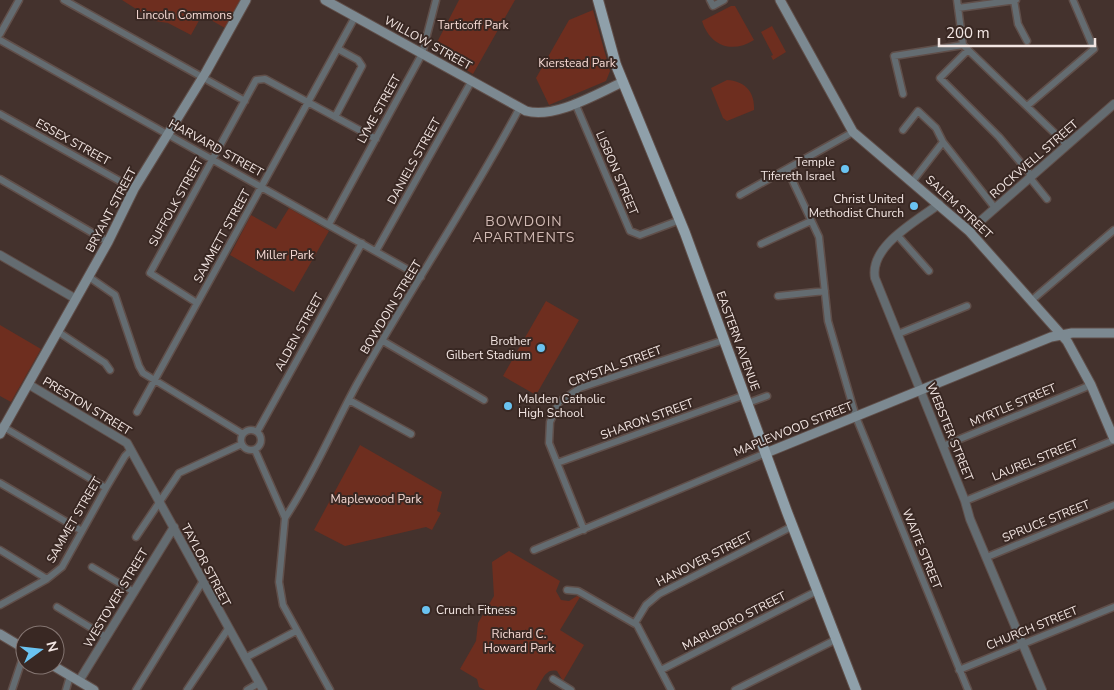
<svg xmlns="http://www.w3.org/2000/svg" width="1114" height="690" viewBox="0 0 1114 690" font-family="'Nunito Sans',sans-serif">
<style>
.green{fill:#6e2e1f}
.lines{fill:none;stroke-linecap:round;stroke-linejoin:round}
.minor-casing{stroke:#604f4a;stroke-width:9}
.tertiary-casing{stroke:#604f4a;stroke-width:10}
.secondary-casing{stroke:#604f4a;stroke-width:11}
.primary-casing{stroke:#604f4a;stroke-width:12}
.minor{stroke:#646c71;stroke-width:6}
.tertiary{stroke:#646c71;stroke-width:8}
.secondary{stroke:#7c8991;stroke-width:9}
.primary{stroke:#8fa0aa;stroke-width:10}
.poi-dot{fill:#6ac3f1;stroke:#392823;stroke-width:2}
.labels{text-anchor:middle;stroke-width:4;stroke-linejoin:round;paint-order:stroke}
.park-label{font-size:12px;fill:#f6dad4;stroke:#392823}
.street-label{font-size:12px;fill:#f3e6e3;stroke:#392823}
.poi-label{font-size:12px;fill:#f3e6e3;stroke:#392823;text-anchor:end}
.neighbourhood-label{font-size:14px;letter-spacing:1px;fill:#d2bbb5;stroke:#392823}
</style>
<rect width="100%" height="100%" fill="#44322d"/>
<path class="green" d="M122,0H240L225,28L202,15L191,35L168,23L155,21Z
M459,0H515L473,74L433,50Z
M731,6H735L754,40C732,54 710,46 702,21Z
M593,10L610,71L606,81L549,105L536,78L569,20Z
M772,26L786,52L773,60L771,56L773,55L761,32Z
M727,80C745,81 755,92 754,110L727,121L723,118L711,88Z
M289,208L329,231L294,292L230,255L251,215L276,229Z
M546,301L579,320L536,395L503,376Z
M0,325L41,349L11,402L0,396Z
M360,445L442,492L437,511L441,513L432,530L426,527L345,546L314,530Z
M509,551L560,581L556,591L561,600L569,601L577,596L580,597L560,630L584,645L563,681L557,671C545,668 542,681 536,690H485L479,687L477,679L460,669L476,641L478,623L494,596L492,562Z"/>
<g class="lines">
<g class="minor-casing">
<path id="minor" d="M64,0L245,101
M710,0L713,6L724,0
M957,0L963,45L1067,145
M1014,0L1018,24L1027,41
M958,8L1016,0
M0,34L19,0
M0,40L421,277
M968,50L940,78L999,137L1032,176
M903,94L894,56L963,45
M575,103L630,231L640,235L680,220
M1027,106L1094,49L1073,0
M0,114L134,189
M335,117L362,66L358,60L338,49
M903,130L918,111L936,128L943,142L912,182
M943,142L995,208
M787,169L819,237L828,321L856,417L968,690
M1030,178L1047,199
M0,179L108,242
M740,195L853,132
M329,224L422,54L436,0
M898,236L929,271
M761,244L811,221
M376,251L471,82
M89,277L115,295L139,366L143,373L243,434
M778,296L825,291
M1032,300L1114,230
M197,303L150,273L256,80L265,79L376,139
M57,331L105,363L110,370
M898,334L967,306
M383,341L484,400
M349,400L411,434
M748,403L767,396
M137,412L355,17
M2,426L106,488
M241 440a10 10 0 1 1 20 0a10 10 0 1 1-20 0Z
M257,432L362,243
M943,446L1091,385
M255,450L285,518L279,582L283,605L330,690
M557,463L745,395
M0,483L82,531
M965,501L1114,440
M285,518C313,476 333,428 357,384C409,291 469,203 519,109
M584,530L549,443L550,422L559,402L580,388L724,340
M136,537L179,473L242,444
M0,550L47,579
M534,550L766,453
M987,557L1114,505
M92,567L134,592
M567,590L578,591L637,625L671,690
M0,605L47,579L62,567L106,488L125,456L131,450
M57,607L106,637
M635,623L646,605L659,594L793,526
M245,658L296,631
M661,670L817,591
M959,670L1114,607
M553,679L571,690
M12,690L25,651
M66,690L70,676
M136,690L203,581
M187,690L228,629
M247,690L259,683
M735,690L837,639"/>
</g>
<g class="tertiary-casing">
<path id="tertiary" d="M939,204C917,221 869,246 875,278L965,501L970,519L1042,690
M969,231L1114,104
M0,255L76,299
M28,384L127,443L263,690
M79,681L174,527"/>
</g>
<g class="secondary-casing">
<path id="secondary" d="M325,0L526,111C555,119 596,94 623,82
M780,0L853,132L969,231L1067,341L1091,385L1114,439
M0,434L108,242L134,189L206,72L246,0
M766,453L1051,337L1072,333H1114
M0,634L25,649
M52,665L94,690"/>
</g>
<g class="primary-casing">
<path id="primary" d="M598,0L616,65L685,233L787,512L856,690"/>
</g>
<use href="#minor" class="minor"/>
<use href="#tertiary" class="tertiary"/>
<use href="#secondary" class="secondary"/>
<use href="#primary" class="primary"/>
</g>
<g class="poi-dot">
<circle cx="845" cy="169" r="5"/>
<circle cx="914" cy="206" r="5"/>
<circle cx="541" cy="348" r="5"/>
<circle cx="508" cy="406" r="5"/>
<circle cx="426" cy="610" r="5"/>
</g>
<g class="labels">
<g class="park-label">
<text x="184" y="19">Lincoln Commons</text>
<text x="473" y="29">Tarticoff Park</text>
<text x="577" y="67">Kierstead Park</text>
<text x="285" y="259">Miller Park</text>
<text x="376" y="503">Maplewood Park</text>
<text x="519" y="638">Richard C.<tspan x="519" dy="14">Howard Park</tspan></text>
</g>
<g class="street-label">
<text transform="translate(428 43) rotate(29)" y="4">WILLOW STREET</text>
<text transform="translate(379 109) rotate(-61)" y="4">LYME STREET</text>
<text transform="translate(73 142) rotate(29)" y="4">ESSEX STREET</text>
<text transform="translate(216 148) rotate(29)" y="4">HARVARD STREET</text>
<text transform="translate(1034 159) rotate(-41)" y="4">ROCKWELL STREET</text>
<text transform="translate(414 161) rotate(-61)" y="4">DANIELS STREET</text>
<text transform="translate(617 173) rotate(67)" y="4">LISBON STREET</text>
<text transform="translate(176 202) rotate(-61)" y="4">SUFFOLK STREET</text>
<text transform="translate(959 207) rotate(43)" y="4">SALEM STREET</text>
<text transform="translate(111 210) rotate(-62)" y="4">BRYANT STREET</text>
<text transform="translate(222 236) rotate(-61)" y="4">SAMMETT STREET</text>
<text transform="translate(391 307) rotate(-59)" y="4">BOWDOIN STREET</text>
<text transform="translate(299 332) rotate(-61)" y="4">ALDEN STREET</text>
<text transform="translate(738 341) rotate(70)" y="4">EASTERN AVENUE</text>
<text transform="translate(615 366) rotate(-20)" y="4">CRYSTAL STREET</text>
<text transform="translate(1013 405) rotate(-23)" y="4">MYRTLE STREET</text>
<text transform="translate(87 406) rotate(31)" y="4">PRESTON STREET</text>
<text transform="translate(647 419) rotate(-20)" y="4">SHARON STREET</text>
<text transform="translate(793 429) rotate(-22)" y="4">MAPLEWOOD STREET</text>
<text transform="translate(950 432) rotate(68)" y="4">WEBSTER STREET</text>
<text transform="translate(1035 460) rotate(-22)" y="4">LAUREL STREET</text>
<text transform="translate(74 520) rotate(-60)" y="4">SAMMET STREET</text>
<text transform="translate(1046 521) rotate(-22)" y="4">SPRUCE STREET</text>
<text transform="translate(922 549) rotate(68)" y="4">WAITE STREET</text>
<text transform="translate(704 559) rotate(-27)" y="4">HANOVER STREET</text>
<text transform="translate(206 565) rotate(62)" y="4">TAYLOR STREET</text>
<text transform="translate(116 598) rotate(-59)" y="4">WESTOVER STREET</text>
<text transform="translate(734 621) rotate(-27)" y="4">MARLBORO STREET</text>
<text transform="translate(1032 628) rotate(-22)" y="4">CHURCH STREET</text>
</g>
<g class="poi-label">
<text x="835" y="166">Temple<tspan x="835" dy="14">Tifereth Israel</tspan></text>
<text x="904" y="203">Christ United<tspan x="904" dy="14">Methodist Church</tspan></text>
<text x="531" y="345">Brother<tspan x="531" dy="14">Gilbert Stadium</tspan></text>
<text x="518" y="403" text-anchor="start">Malden Catholic<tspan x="518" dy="14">High School</tspan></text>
<text x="436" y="614" text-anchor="start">Crunch Fitness</text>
</g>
<g class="neighbourhood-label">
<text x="524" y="226">BOWDOIN<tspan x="524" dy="16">APARTMENTS</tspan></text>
</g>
</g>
<g transform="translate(40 650) rotate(75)"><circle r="24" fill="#392823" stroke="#837470"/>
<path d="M0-4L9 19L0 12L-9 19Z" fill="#6ac3f1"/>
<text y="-8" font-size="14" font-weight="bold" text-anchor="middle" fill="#f3e6e3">N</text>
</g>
<path d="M939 38v8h156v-8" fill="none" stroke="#f3e6e3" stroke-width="2.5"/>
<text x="946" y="38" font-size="15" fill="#f3e6e3" stroke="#392823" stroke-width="4" paint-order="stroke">200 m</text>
</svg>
